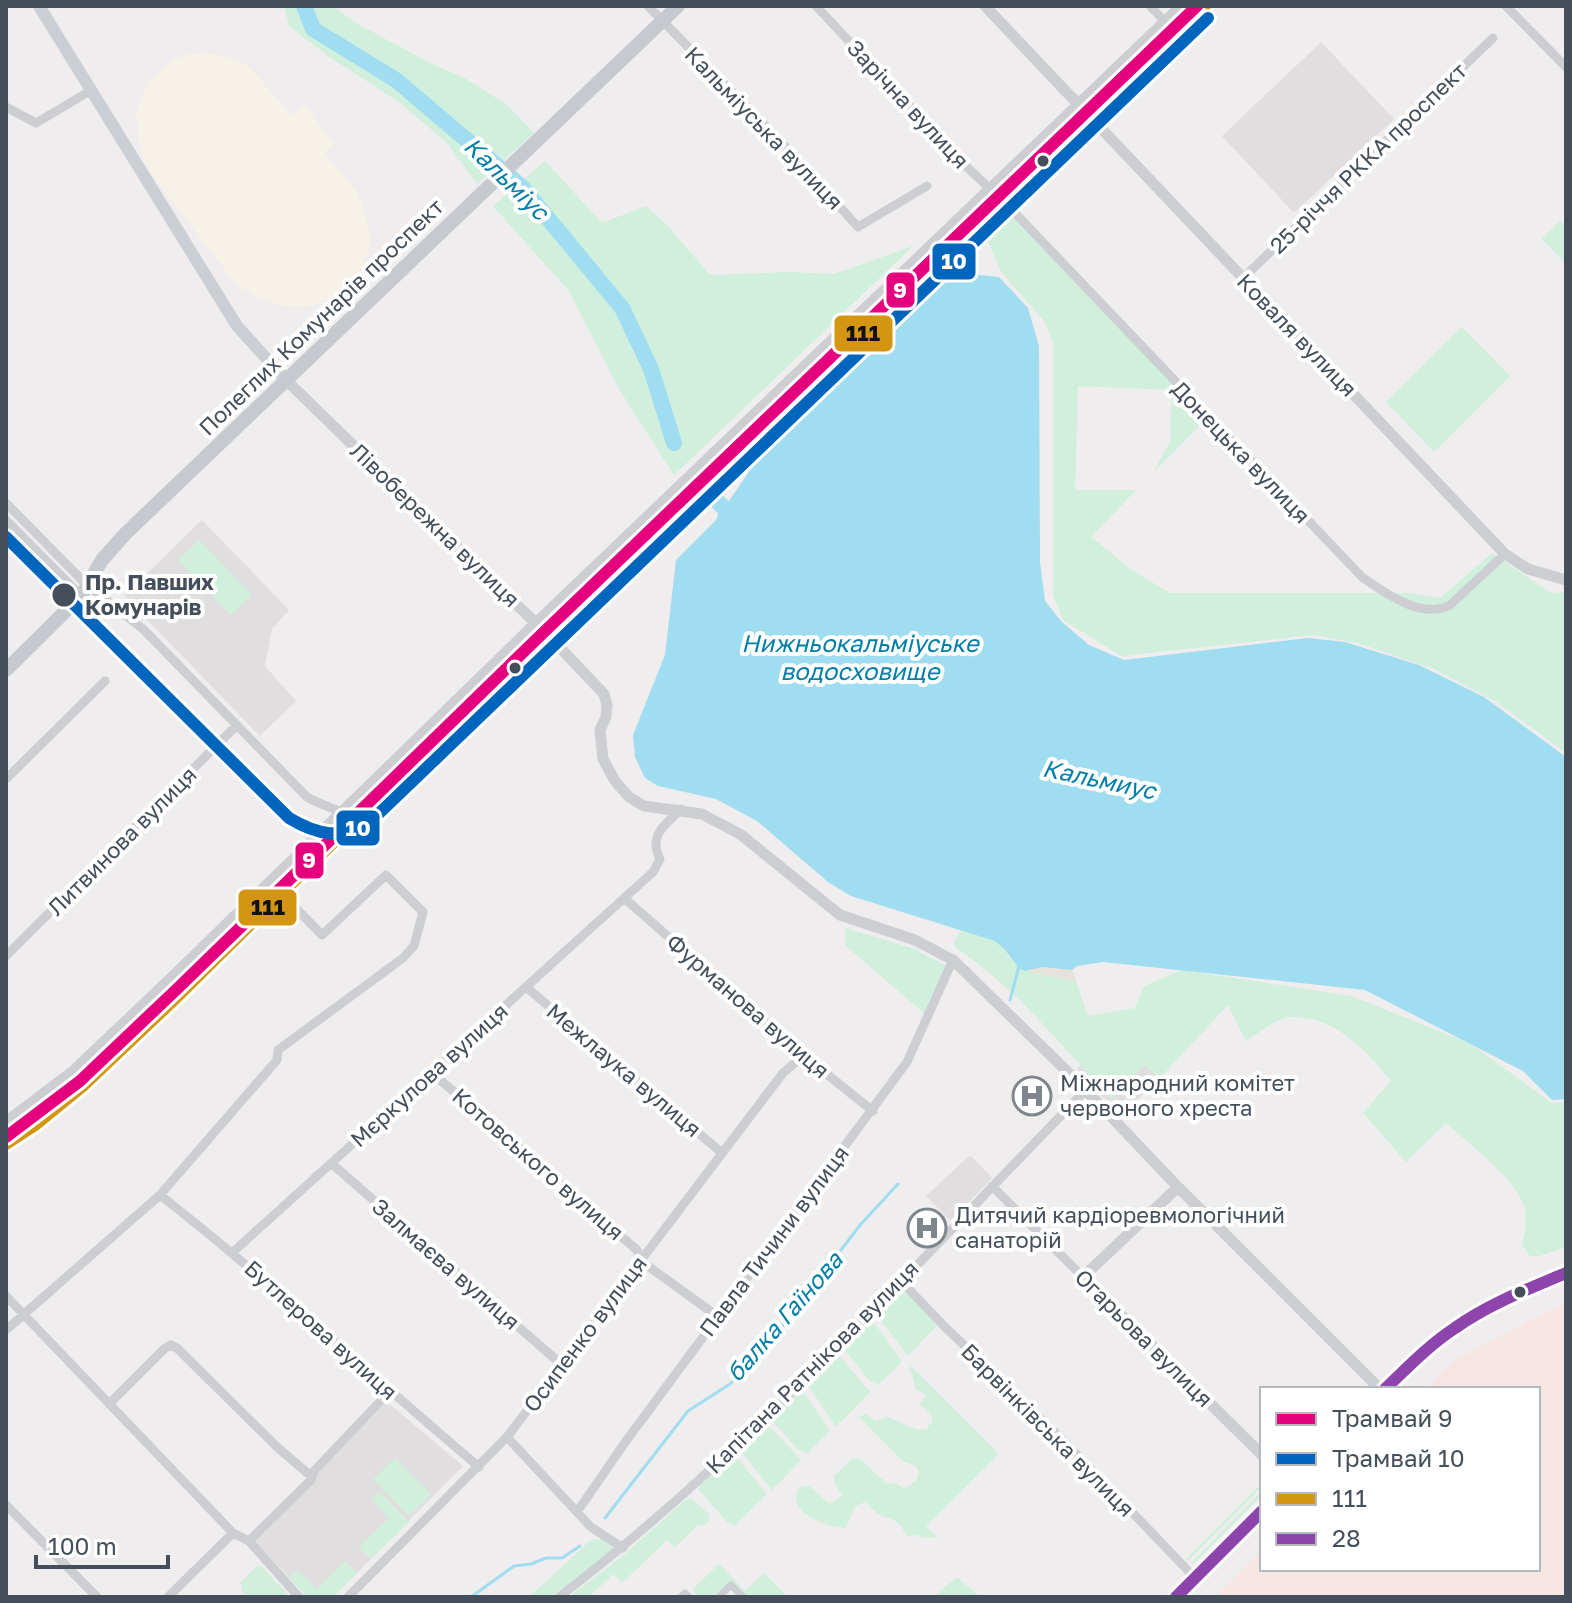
<svg xmlns="http://www.w3.org/2000/svg" width="1572" height="1603" viewBox="0 0 1572 1603" font-family="'Golos Text',sans-serif">
<style>
.commercial{fill:#f7f2e8}
.education{fill:#e0dedf}
.medical{fill:#f6e5e3}
.green{fill:#d0efdd}
.sand{fill:#e7e3db}
.water{fill:#a1ddf0}
.lines{fill:none;stroke-linecap:round;stroke-linejoin:round}
.stream{stroke:#a1ddf0;stroke-width:3}
.river{stroke:#a1ddf0;stroke-width:16}
.pedestrian{stroke:#ccced1;stroke-width:7}
.minor{stroke:#ccced1;stroke-width:9}
.tertiary{stroke:#ccced1;stroke-width:11}
.secondary{stroke:#cbced3;stroke-width:12}
.primary{stroke:#c6cace;stroke-width:14}
.bus-1-casing{stroke:#fff;stroke-width:18}
.bus-2-casing{stroke:#fff;stroke-width:18}
.bus-1{stroke:#d39512;stroke-width:12}
.bus-2{stroke:#8e44ad;stroke-width:12}
.tram-1-casing{stroke:#fff;stroke-width:18}
.tram-2-casing{stroke:#fff;stroke-width:18}
.tram-1{stroke:#e5007d;stroke-width:12}
.tram-2{stroke:#0065bd;stroke-width:12}
.bus-dot{fill:#444f5b;stroke:#fff;stroke-width:3}
.labels{text-anchor:middle;stroke-width:8;stroke-linejoin:round;paint-order:stroke}
.street-label{font-size:22px;fill:#444f5b;stroke:#fff}
.stop-label{font-size:22px;font-weight:bold;fill:#444f5b;stroke:#fff;text-anchor:start}
.poi-label{font-size:22px;fill:#444f5b;stroke:#fff;text-anchor:start}
.water-label{font-size:24px;font-style:italic;fill:#037fa8;stroke:#fff}
.line-badge{stroke:#fff;stroke-width:3}
.badge-label{font-size:22px;text-anchor:middle;font-weight:bold;fill:#fff}
.pale-badge-label{font-size:22px;text-anchor:middle;font-weight:bold;fill:#111}
</style>
<rect width="100%" height="100%" fill="#efeded"/>
<path class="commercial" d="M205,53L232,58L246,64L292,115L305,106L334,143L324,152L356,191L364,208L370,232L369,252L361,269L352,281L327,300L312,305L294,307L277,305L257,297L236,284L156,180L145,162L139,144L136,113L148,82L173,60L190,54Z"/>
<path class="education" d="M1321,42L1394,119L1294,213L1222,136Z
M202,520L289,610L272,629L265,666L296,701L260,736L124,596Z
M1128,1019L1176,1060L1121,1117L1077,1069Z
M970,1155L992,1178L951,1221L926,1196Z
M386,1401L463,1466L333,1597H307L254,1540L317,1478L318,1473Z"/>
<path class="medical" d="M1566,1302V1597H1215L1262,1550V1569H1538V1389H1425L1455,1360Z"/>
<path class="green" d="M284,6H333L356,23L424,60L468,80L507,105L534,133L477,184L448,144L399,102L328,56L289,26Z
M545,161L602,223L646,206L667,225L710,275L789,272L834,274L913,246L674,475L619,389L569,291L493,206Z
M1010,214L1206,419L1153,473L1170,442L1172,390L1078,386L1075,490H1136L1091,537L1132,570L1170,593H1407L1440,598L1492,553L1551,593L1566,592V753L1495,701L1434,669L1358,643L1314,635L1121,656L1063,620L1053,595V341L1044,321L1001,272L986,237Z
M1560,221L1566,227V264L1542,239Z
M1462,327L1510,376L1434,452L1386,402Z
M199,540L252,595L231,615L178,560Z
M845,928L912,948L947,966L926,1015L845,945Z
M967,931L995,941L1004,949L1011,960L1030,970L1042,967L1072,970L1088,1016L1135,1008L1144,986L1182,970L1351,996L1469,1043L1552,1103L1566,1102V1247L1539,1256H1530L1522,1244C1525,1232 1528,1219 1524,1206C1516,1179 1468,1143 1446,1123L1406,1162L1363,1113L1391,1081C1365,1049 1334,1015 1290,1017C1276,1018 1257,1034 1246,1041L1228,1005L1159,1079L1145,1065L1111,1099C1062,1047 1016,987 956,948L954,941L959,933Z
M902,1288L937,1325L908,1356L876,1314Z
M872,1320L901,1360V1363L878,1385L870,1381L844,1349Z
M838,1354L870,1392L836,1427L808,1385Z
M911,1366L999,1454L926,1526L938,1538H922L917,1535L907,1536C894,1513 893,1524 876,1512C872,1509 869,1505 865,1502L855,1506L846,1528C826,1527 785,1513 799,1487L809,1486L830,1504L842,1495L835,1484L834,1476L853,1458L860,1459L887,1484L896,1483L905,1489L917,1480L919,1472L916,1466L903,1461L859,1417L866,1414L875,1421L888,1417C901,1422 911,1430 926,1430L932,1421V1416L920,1404L926,1394L916,1390L912,1373L908,1371Z
M801,1389L830,1431L807,1454L799,1450L771,1420Z
M766,1423L801,1460L772,1490L740,1450Z
M734,1454L767,1494L734,1526L727,1522L699,1490L700,1485Z
M395,1458L431,1494L409,1516L373,1479Z
M1262,1483V1486L1188,1561L1186,1559Z
M379,1491L409,1522L371,1559L359,1547L389,1518L371,1499Z
M1262,1491V1495L1195,1562L1191,1563Z
M692,1499L709,1514V1521L704,1525H698L675,1547L667,1540L622,1583L613,1574L589,1597H569L624,1555L685,1500Z
M601,1539L610,1543L614,1550L551,1597H529L591,1540Z
M345,1561L357,1573L333,1597H307L289,1578L297,1570L317,1589Z
M719,1564L745,1591L764,1573L785,1594L781,1597H741L729,1585L715,1597H698L692,1590Z
M257,1566H261L290,1597H247L241,1590L243,1587L240,1583Z
M957,1577L980,1597H933Z"/>
<path class="sand" d="M1042,967L1072,970L1077,982L1025,971Z"/>
<path class="water" d="M970,274L999,277L1028,308L1039,346L1040,562L1045,601L1062,622L1089,645L1124,660L1308,638L1345,642L1419,665L1484,697L1566,757V1099L1552,1100L1523,1071L1365,990L1103,962L1077,966L1072,970L1042,967L1025,971L1019,968L1004,949L995,941L851,896L828,882L757,821L716,799L658,786L645,778L635,757L633,735L665,655L676,560L717,519L720,504L729,501L761,454L940,281Z"/>
<g class="lines">
<path class="stream" d="M1010,1000L1019,966
M605,1518L688,1411L730,1384L771,1341L861,1224L898,1184
M471,1597L514,1566L531,1564L546,1558H562L580,1546"/>
<path class="river" d="M304,6L313,29L396,80L522,187L622,308L651,369L674,443
M716,500L735,519"/>
<path class="pedestrian" d="M681,1597L685,1593L689,1597
M719,1597L731,1585L743,1597"/>
<path class="minor" d="M648,6L782,143L858,227L927,186
M816,6L966,166L1015,213L1362,577C1385,593 1422,620 1450,605L1505,554
M1150,6L1176,33
M1506,6L1566,67
M6,107L36,123L90,91
M1243,278L1493,38
M6,503L86,584L143,629L307,797C324,807 340,808 354,822
M6,520L81,596
M6,779L105,681
M624,898C707,970 787,1044 873,1111
M6,956L237,725
M526,987L722,1153
M431,1072L637,1250L641,1261L717,1316
M331,1163L562,1365
M992,1186L1083,1277
M160,1195C270,1281 372,1377 479,1467
M233,1252L653,872L660,859C648,835 665,825 681,809
M901,1281L945,1327L1064,1441L1195,1578
M6,1296L233,1533L249,1541L299,1597
M6,1330L160,1195L277,1060L278,1050L403,958L414,946L423,912L386,875L322,935L282,894
M109,1404L165,1348L171,1345L177,1348L277,1447L312,1477
M507,1437L591,1527L623,1548
M6,1505L97,1597
M577,1512L626,1441L907,1062L953,960
M249,1541L311,1480L314,1471L389,1392
M168,1597L233,1533
M348,1597L507,1437L783,1073L796,1062L806,1059
M559,1597C753,1449 916,1263 1086,1090"/>
<path class="tertiary" d="M985,6L1505,554L1528,569L1566,580
M287,381L549,636L604,694L607,705L606,717L600,730L603,759L615,781L629,797L644,806L702,814L740,834L840,915L915,940L953,960L1078,1082L1178,1187L1380,1389
M6,1122L72,1072L170,979L536,623L1181,6
M6,1144L35,1125L84,1085L177,997L354,822L1205,6
M1178,1187L1083,1277L1262,1455"/>
<path class="secondary" d="M39,6L237,326L287,381
M1385,1389C1410,1365 1435,1339 1465,1321C1497,1301 1532,1288 1566,1273
M1176,1597L1262,1511"/>
<path class="primary" d="M6,670L81,596L102,560L125,534L678,6"/>
<g class="bus-1-casing">
<path id="bus-1" d="M6,1144L35,1125L84,1085L177,997L354,822L1205,6"/>
</g>
<g class="bus-2-casing">
<path id="bus-2" d="M1385,1389C1407,1368 1429,1345 1455,1328C1489,1304 1528,1289 1566,1273
M1176,1597L1262,1511"/>
</g>
<use href="#bus-1" class="bus-1"/>
<use href="#bus-2" class="bus-2"/>
<g class="tram-1-casing">
<path id="tram-1" d="M6,1137L80,1081L178,988L545,631L1197,6"/>
</g>
<g class="tram-2-casing">
<path id="tram-2" d="M6,537L289,818C317,835 342,840 370,822L1208,18"/>
</g>
<use href="#tram-1" class="tram-1"/>
<use href="#tram-2" class="tram-2"/>
</g>
<defs>
<g id="hospital-ring" transform="scale(2)"><circle r="9.5" fill="#fff" stroke="#80868e" stroke-width="1.5"/><path d="M-5-5h3v3.5h4V-5h3V5h-3V1.5h-4V5h-3Z" fill="#80868e"/></g>
</defs>
<g fill-rule="evenodd">
<use href="#hospital-ring" x="1032" y="1096"/>
<use href="#hospital-ring" x="927" y="1228"/>
</g>
<g class="bus-dot">
<circle cx="1043" cy="161" r="7"/>
<circle cx="64" cy="595" r="13"/>
<circle cx="515" cy="668" r="7"/>
<circle cx="1520" cy="1292" r="7"/>
</g>
<g class="labels">
<g class="street-label">
<text transform="translate(908 104) rotate(47)" y="8">Зарічна вулиця</text>
<text transform="translate(764 128) rotate(46)" y="8">Кальміуська вулиця</text>
<text transform="translate(1368 158) rotate(-44)" y="8">25-річчя РККА проспект</text>
<text transform="translate(321 317) rotate(-44)" y="8">Полеглих Комунарів проспект</text>
<text transform="translate(1297 335) rotate(46)" y="8">Коваля вулиця</text>
<text transform="translate(1241 452) rotate(46)" y="8">Донецька вулиця</text>
<text transform="translate(435 525) rotate(44)" y="8">Лівобережна вулиця</text>
<text transform="translate(122 841) rotate(-45)" y="8">Литвинова вулиця</text>
<text transform="translate(748 1006) rotate(41)" y="8">Фурманова вулиця</text>
<text transform="translate(624 1070) rotate(40)" y="8">Межлаука вулиця</text>
<text transform="translate(429 1075) rotate(-42)" y="8">Мєркулова вулиця</text>
<text transform="translate(538 1164) rotate(41)" y="8">Котовського вулиця</text>
<text transform="translate(774 1241) rotate(-53)" y="8">Павла Тичини вулиця</text>
<text transform="translate(446 1264) rotate(41)" y="8">Залмаєва вулиця</text>
<text transform="translate(321 1330) rotate(42)" y="8">Бутлерова вулиця</text>
<text transform="translate(585 1334) rotate(-53)" y="8">Осипенко вулиця</text>
<text transform="translate(1144 1338) rotate(45)" y="8">Огарьова вулиця</text>
<text transform="translate(812 1367) rotate(-45)" y="8">Капітана Ратнікова вулиця</text>
<text transform="translate(1048 1430) rotate(45)" y="8">Барвінківська вулиця</text>
</g>
<g class="stop-label">
<text x="85" y="590">Пр. Павших<tspan x="85" dy="25">Комунарiв</tspan></text>
</g>
<g class="poi-label">
<text x="1060" y="1091">Міжнародний комітет<tspan x="1060" dy="25">червоного хреста</tspan></text>
<text x="955" y="1223">Дитячий кардіоревмологічний<tspan x="955" dy="25">санаторій</tspan></text>
</g>
<g class="water-label">
<text transform="translate(506 179) rotate(44)" y="8">Кальміус</text>
<text x="860" y="652">Нижньокальміуське<tspan x="860" dy="28">водосховище</tspan></text>
<text transform="translate(1099 780) rotate(12)" y="8">Кальмиус</text>
<text transform="translate(785 1317) rotate(-49)" y="8">балка Гаїнова</text>
</g>
</g>
<g class="line-badge">
<rect x="931" y="242" width="46" height="39" rx="8" fill="#0065bd"/>
<rect x="885" y="271" width="31" height="38" rx="8" fill="#e5007d"/>
<rect x="833" y="314" width="61" height="39" rx="8" fill="#d39512"/>
<rect x="335" y="809" width="46" height="38" rx="8" fill="#0065bd"/>
<rect x="294" y="841" width="31" height="39" rx="8" fill="#e5007d"/>
<rect x="237" y="888" width="61" height="39" rx="8" fill="#d39512"/>
</g>
<g class="badge-label">
<text x="954" y="269">10</text>
<text x="900" y="298">9</text>
<text x="358" y="836">10</text>
<text x="309" y="868">9</text>
</g>
<g class="pale-badge-label">
<text x="863" y="341">111</text>
<text x="268" y="915">111</text>
</g>
<rect width="1572" height="1603" fill="none" stroke="#444f5b" stroke-width="16"/>
<rect x="1260" y="1387" width="280" height="184" fill="#ffffff" stroke="#b4b9bd" stroke-width="2"/>
<rect x="1276" y="1413" width="40" height="12" fill="#e5007d" stroke="#b4b9bd" stroke-width="2"/>
<text x="1332" y="1427" font-size="24" fill="#444f5b">Трамвай 9</text>
<rect x="1276" y="1453" width="40" height="12" fill="#0065bd" stroke="#b4b9bd" stroke-width="2"/>
<text x="1332" y="1467" font-size="24" fill="#444f5b">Трамвай 10</text>
<rect x="1276" y="1493" width="40" height="12" fill="#d39512" stroke="#b4b9bd" stroke-width="2"/>
<text x="1332" y="1507" font-size="24" fill="#444f5b">111</text>
<rect x="1276" y="1533" width="40" height="12" fill="#8e44ad" stroke="#b4b9bd" stroke-width="2"/>
<text x="1332" y="1547" font-size="24" fill="#444f5b">28</text>
<path d="M36 1555v12h132v-12" fill="none" stroke="#444f5b" stroke-width="4"/>
<text x="48" y="1555" font-size="24" fill="#444f5b" stroke="#ffffff" stroke-width="6" paint-order="stroke">100 m</text>
</svg>
